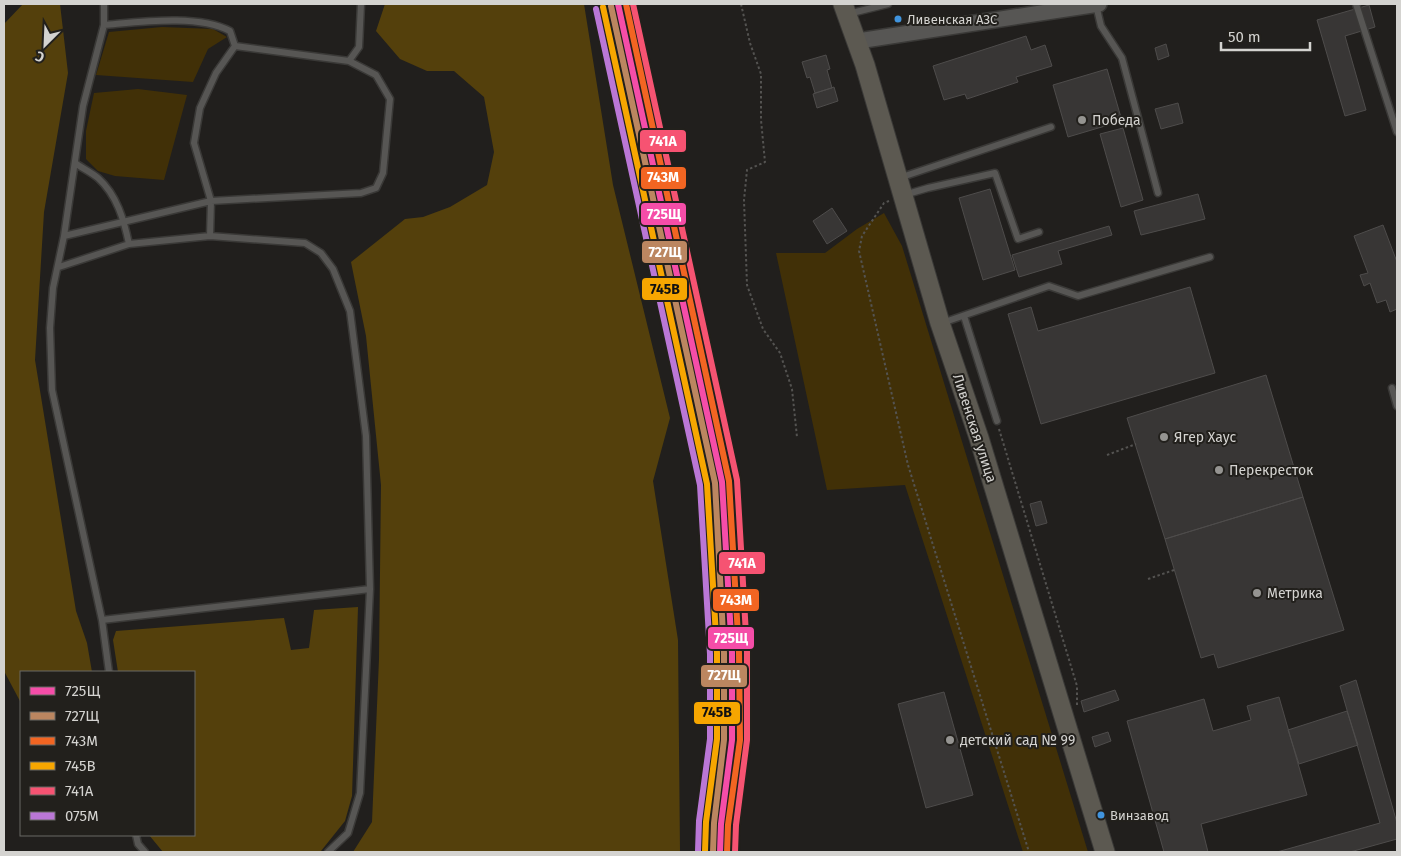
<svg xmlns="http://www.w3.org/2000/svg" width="1401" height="856" viewBox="0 0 1401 856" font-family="'Fira Sans',sans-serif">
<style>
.green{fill:#413007}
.forest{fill:#54400c}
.building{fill:#383635;stroke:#4e4c4b}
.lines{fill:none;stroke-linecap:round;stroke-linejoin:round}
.service-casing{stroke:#3a3937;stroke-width:9}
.tertiary-casing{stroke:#3a3937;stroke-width:18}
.primary-casing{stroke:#3a3937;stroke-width:21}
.path{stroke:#545351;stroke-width:2;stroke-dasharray:2.5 2.5;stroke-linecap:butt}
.service{stroke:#575654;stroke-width:6}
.tertiary{stroke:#575654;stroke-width:15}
.primary{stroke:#5c5951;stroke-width:19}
.rail-1-casing{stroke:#22201c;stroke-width:10}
.rail-2-casing{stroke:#22201c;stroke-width:10}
.rail-3-casing{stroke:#22201c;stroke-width:10}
.rail-4-casing{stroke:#22201c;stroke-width:10}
.rail-5-casing{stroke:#22201c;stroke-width:10}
.rail-6-casing{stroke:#22201c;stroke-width:10}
.rail-1{stroke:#f54da8;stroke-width:6}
.rail-2{stroke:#bb8660;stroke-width:6}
.rail-3{stroke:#f26522;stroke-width:6}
.rail-4{stroke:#f7a600;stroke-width:6}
.rail-5{stroke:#f65372;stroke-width:6}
.rail-6{stroke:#ba77d6;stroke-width:6}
.bus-dot{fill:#4094de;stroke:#22201c;stroke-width:2}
.poi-dot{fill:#959491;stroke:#22201c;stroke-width:2}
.labels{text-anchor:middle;stroke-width:4;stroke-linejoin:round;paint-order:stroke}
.bus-label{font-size:13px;fill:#d4d3d0;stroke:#22201c;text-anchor:start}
.poi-label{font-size:14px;fill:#d4d3d0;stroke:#22201c;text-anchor:start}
.street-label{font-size:14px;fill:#d4d3d0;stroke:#22201c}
.line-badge{stroke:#22201c;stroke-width:2}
.badge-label{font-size:14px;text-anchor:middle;font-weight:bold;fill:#fff}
.pale-badge-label{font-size:14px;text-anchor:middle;font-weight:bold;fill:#111}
</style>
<rect width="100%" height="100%" fill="#211f1d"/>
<path class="green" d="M162,27L213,29L227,37L208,49L193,82L96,75L109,32Z
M138,89L187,95L164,180L115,176L98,171L86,159V131L94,93Z
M884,213L902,246L1088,852H1023L905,485L827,490L776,253H825L857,229Z"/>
<path class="forest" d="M23,4H60L68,73L44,212L35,360L76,611L87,643L92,672H21V703L4,671V24Z
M385,4H584L613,185L670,418L653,481L678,640L680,852H353L372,822L379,659L381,485L366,336L351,262L405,219L423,217L450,207L487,185L494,152L484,97L454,71H427L400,59L376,31Z
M358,607L352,796L345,821L321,851L163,852L149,835H194V672H118L113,640L116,631L284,618L291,650L309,648L314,610Z"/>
<path class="building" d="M1369,5L1375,27L1345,36L1366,110L1345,116L1317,20Z
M1026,36L1031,50L1045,45L1052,66L1016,77L1018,82L967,99L965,94L944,100L933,66Z
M1166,44L1169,56L1158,60L1155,48Z
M826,55L830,69L827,70L832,88L815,93L810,77L807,78L802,62Z
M1107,69L1122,121L1068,137L1053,85Z
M834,87L838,101L817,108L813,94Z
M1178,103L1183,123L1161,129L1155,109Z
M1123,128L1143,200L1121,207L1100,134Z
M990,189L1015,270L983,280L959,198Z
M1198,194L1205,219L1141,235L1134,211Z
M832,208L847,231L827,244L813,221Z
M1383,225L1397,262V309L1390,312L1386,300L1377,303L1370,283L1364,286L1360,275L1368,273L1354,236Z
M1109,226L1112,235L1058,251L1062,264L1019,277L1012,255Z
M1190,287L1215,373L1041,424L1008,314L1031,307L1038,331Z
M1266,375L1303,497L1165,539L1127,418Z
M1303,497L1344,630L1218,668L1214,654L1201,658L1165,539Z
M1041,501L1047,523L1036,526L1030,504Z
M1356,680L1397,823V839L1350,852H1277L1380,823L1340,686Z
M1115,690L1119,700L1084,712L1081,701Z
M944,692L973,795L926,808L898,704Z
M1279,697L1307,795L1201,824L1208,852H1164L1127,721L1204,699L1213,731L1251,720L1247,706Z
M1347,711L1358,745L1299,764L1288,730Z
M1108,732L1111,741L1095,747L1092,737Z"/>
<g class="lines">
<g class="service-casing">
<path id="service" d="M104,4V25L83,106L64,236L53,288L50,328L52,390L102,620L109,672
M1356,4L1397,132
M1096,5L1101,26L1122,58L1158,193
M848,14L888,4
M104,25C140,22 198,14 230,31L235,46
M349,61L359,47L361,4
M75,163C82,168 91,172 98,178C117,195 124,220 129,244
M899,178L1051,127
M904,195L928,188L995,173L1018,239L1039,232
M64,236L211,201L361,193L376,188L383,173L390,99L376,75L349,61L235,46L216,73L200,108L194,143L211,201L210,236L305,243L321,253L333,269L350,311L366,436L370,589L360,793L348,833L328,852
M59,267L129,244L210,236
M964,316L997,421
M942,323L1049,286L1078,296L1210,257
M1392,388L1397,406
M102,620L370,589
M136,835L138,844L145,852"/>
</g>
<g class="tertiary-casing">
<path id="tertiary" d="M858,41L1099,4"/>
</g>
<g class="primary-casing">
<path id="primary" d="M843,4L865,65L940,323L979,438L1105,852"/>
</g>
<path class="path" d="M741,4L750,43L761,74V120L765,162L747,170L744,200L747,285L763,329L780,353L792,389L797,437
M889,201L884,203L862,236L859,251L908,465L1029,852
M999,429L1077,686V705
M1107,455L1136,444
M1148,579L1174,570"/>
<use href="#service" class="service"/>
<use href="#tertiary" class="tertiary"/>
<use href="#primary" class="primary"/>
<g class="rail-1-casing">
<path id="rail-1" d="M618,4L722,482L732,653V740L721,824L720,852"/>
</g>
<g class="rail-2-casing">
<path id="rail-2" d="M611,6L715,483L724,653V740L714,823L713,852"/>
</g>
<g class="rail-3-casing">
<path id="rail-3" d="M626,4L729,481L739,653L740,740L728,825L727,852"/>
</g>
<g class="rail-4-casing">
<path id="rail-4" d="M603,7L707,484L717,653V739L706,822L705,851"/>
</g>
<g class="rail-5-casing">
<path id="rail-5" d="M633,4L737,480L747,652V740L736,825L735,852"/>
</g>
<g class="rail-6-casing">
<path id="rail-6" d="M596,9L700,485L710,654V739L699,821L698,851"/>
</g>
<use href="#rail-1" class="rail-1"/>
<use href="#rail-2" class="rail-2"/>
<use href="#rail-3" class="rail-3"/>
<use href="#rail-4" class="rail-4"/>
<use href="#rail-5" class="rail-5"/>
<use href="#rail-6" class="rail-6"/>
</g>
<g class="bus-dot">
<circle cx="898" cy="19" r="4.5"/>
<circle cx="1101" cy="815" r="4.5"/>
</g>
<g class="poi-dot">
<circle cx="1082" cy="120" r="5"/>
<circle cx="1164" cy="437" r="5"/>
<circle cx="1219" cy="470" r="5"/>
<circle cx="1257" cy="593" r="5"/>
<circle cx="950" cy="740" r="5"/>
</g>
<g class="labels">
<g class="bus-label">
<text x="907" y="24">Ливенская АЗС</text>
<text x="1110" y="820">Винзавод</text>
</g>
<g class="poi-label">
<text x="1092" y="125">Победа</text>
<text x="1174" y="442">Ягер Хаус</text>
<text x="1229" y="475">Перекресток</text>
<text x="1267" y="598">Метрика</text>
<text x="960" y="745">детский сад № 99</text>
</g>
<g class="street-label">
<text transform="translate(975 428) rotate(72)" y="5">Ливенская улица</text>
</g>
</g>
<g class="line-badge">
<rect x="639" y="129" width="48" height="24" rx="5" fill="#f65372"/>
<rect x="640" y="166" width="47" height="24" rx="5" fill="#f26522"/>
<rect x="640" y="202" width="47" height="24" rx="5" fill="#f54da8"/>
<rect x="641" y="240" width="47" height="24" rx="5" fill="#bb8660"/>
<rect x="641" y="277" width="47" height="24" rx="5" fill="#f7a600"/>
<rect x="718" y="551" width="48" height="24" rx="5" fill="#f65372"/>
<rect x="712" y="588" width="48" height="24" rx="5" fill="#f26522"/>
<rect x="707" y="626" width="48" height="24" rx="5" fill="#f54da8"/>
<rect x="700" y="664" width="48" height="24" rx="5" fill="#bb8660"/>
<rect x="693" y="701" width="48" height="24" rx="5" fill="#f7a600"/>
</g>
<g class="badge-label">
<text x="663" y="146">741А</text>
<text x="663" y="182">743М</text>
<text x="664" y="219">725Щ</text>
<text x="665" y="257">727Щ</text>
<text x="742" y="568">741А</text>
<text x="736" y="605">743М</text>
<text x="731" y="643">725Щ</text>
<text x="724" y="680">727Щ</text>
</g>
<g class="pale-badge-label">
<text x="665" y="294">745В</text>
<text x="717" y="717">745В</text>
</g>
<rect width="1401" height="856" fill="none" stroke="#d4d3d0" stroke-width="10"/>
<rect x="20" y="671" width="175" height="165" fill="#22201c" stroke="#696864"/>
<rect x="30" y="687" width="25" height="8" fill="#f54da8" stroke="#696864"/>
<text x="65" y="696" font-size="15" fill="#d4d3d0">725Щ</text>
<rect x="30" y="712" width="25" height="8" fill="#bb8660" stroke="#696864"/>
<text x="65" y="721" font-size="15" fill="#d4d3d0">727Щ</text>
<rect x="30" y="737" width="25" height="8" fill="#f26522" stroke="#696864"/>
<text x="65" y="746" font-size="15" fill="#d4d3d0">743М</text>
<rect x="30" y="762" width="25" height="8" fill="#f7a600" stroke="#696864"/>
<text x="65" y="771" font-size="15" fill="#d4d3d0">745В</text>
<rect x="30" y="787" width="25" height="8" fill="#f65372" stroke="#696864"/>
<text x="65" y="796" font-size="15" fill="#d4d3d0">741А</text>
<rect x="30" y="812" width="25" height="8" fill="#ba77d6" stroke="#696864"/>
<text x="65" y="821" font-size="15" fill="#d4d3d0">075М</text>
<g transform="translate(45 45) rotate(204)" stroke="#22201c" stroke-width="4" paint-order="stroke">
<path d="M0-4L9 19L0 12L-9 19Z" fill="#d4d3d0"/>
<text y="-8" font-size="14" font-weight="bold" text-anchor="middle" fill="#d4d3d0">С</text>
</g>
<path d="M1221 42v8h89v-8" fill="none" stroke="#d4d3d0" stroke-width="2.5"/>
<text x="1228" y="42" font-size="15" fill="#d4d3d0" stroke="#22201c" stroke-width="4" paint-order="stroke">50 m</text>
</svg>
